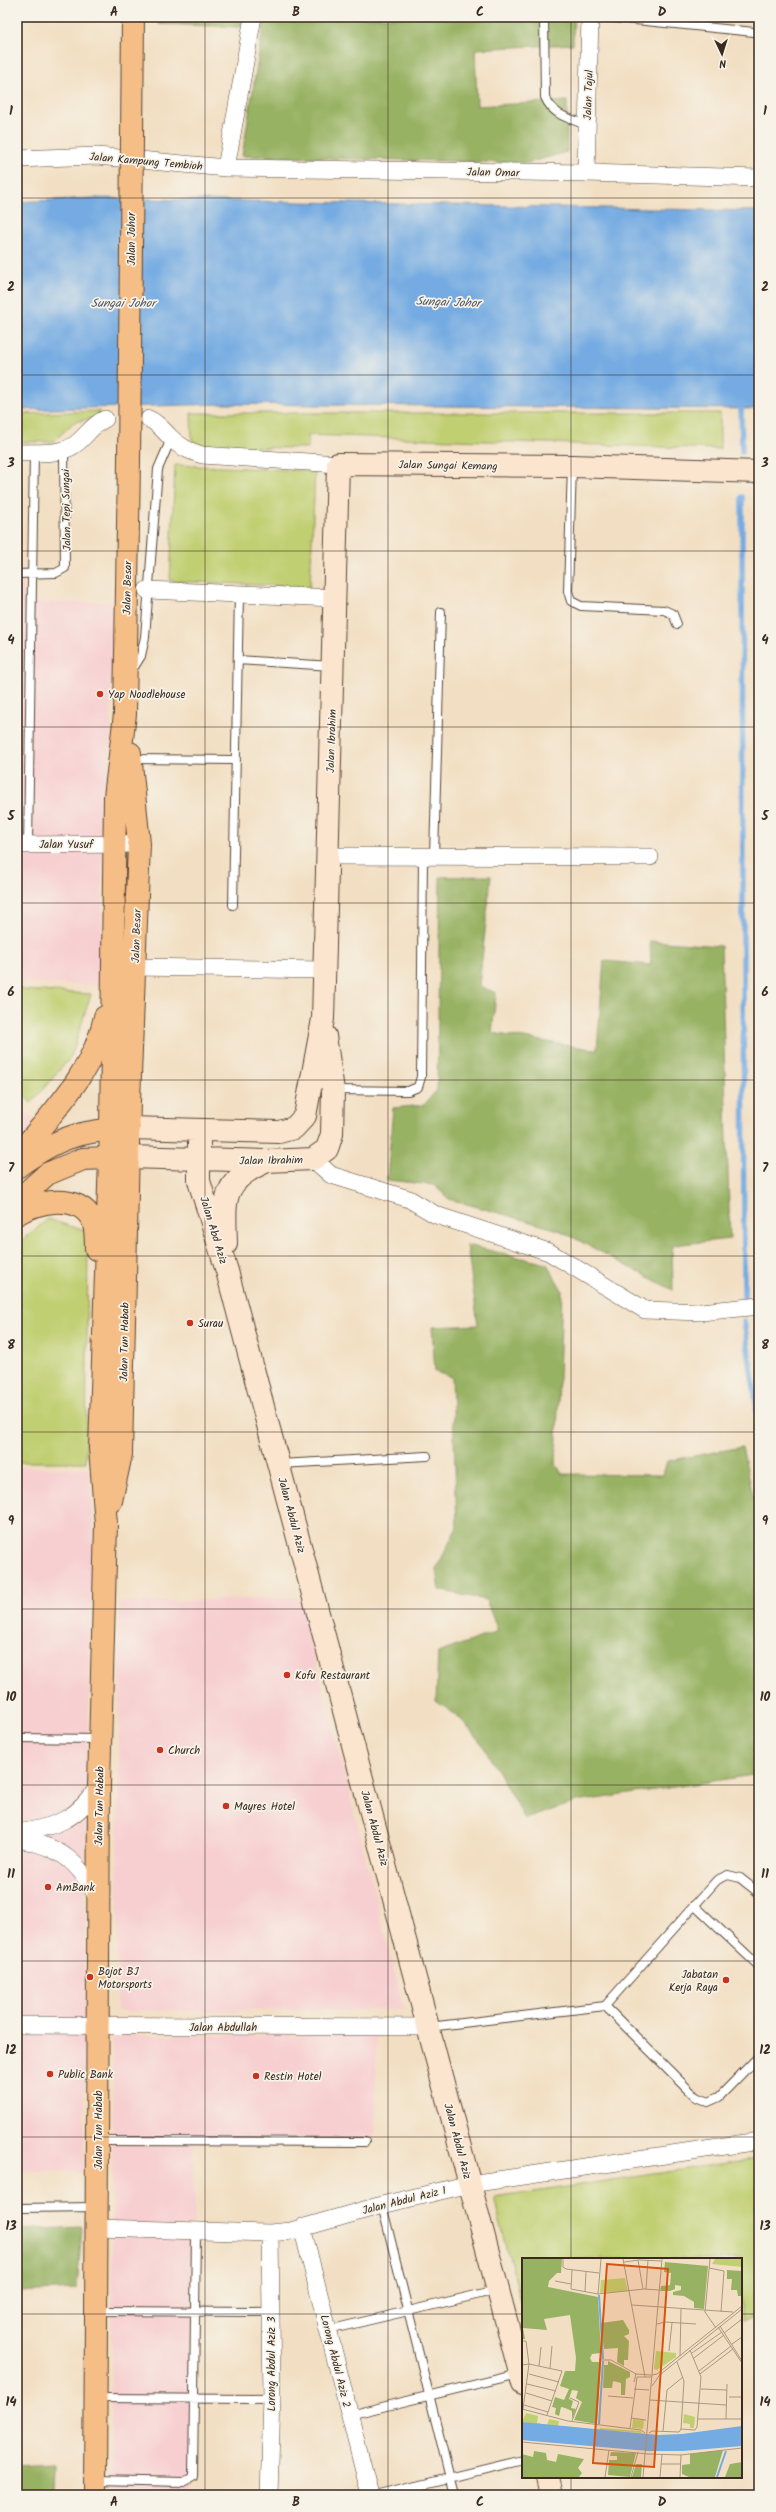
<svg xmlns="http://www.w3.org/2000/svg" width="776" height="2512" viewBox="0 0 776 2512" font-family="Kalam,sans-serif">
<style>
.built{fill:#f7cfd0}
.green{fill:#c0cf71;stroke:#7e7c48}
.forest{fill:#98b263;stroke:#6a6e40}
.water{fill:#74abe2;stroke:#586a80}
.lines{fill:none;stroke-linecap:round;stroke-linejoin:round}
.stream{stroke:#74abe2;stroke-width:5.5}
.lane-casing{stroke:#564537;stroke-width:10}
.street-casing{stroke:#564537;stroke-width:18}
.secondary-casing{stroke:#564537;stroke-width:24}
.primary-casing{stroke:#564537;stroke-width:24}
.highway-casing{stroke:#564537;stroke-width:24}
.lane{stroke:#fff;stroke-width:8}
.street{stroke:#fff;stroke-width:17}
.secondary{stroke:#fbe5cf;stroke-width:22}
.primary{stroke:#f6be87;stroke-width:22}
.highway{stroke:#f6be87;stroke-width:22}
.highway-bridge-casing{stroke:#564537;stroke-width:24;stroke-linecap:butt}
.highway-bridge{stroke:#f6be87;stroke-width:22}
.grid{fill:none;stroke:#3b2a1e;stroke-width:1;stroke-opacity:0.55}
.poi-dot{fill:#c8321e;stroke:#f7f3e8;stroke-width:1.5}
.labels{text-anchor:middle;stroke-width:3.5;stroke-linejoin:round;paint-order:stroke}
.street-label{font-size:11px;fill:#3b2a1e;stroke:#f7f3e8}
.poi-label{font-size:11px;fill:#3b2a1e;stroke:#f7f3e8;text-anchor:start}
.water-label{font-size:12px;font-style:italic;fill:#4f5763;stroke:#f7f3e8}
.inset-river{fill:none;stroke:#74abe2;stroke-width:2}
.inset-road{fill:none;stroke:#a99781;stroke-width:1}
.view{fill:#d7540e;fill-opacity:0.15;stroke:#d7540e;stroke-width:2}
.inset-edge{fill:none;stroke:#3b2a1e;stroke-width:2}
.neatline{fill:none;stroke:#3b2a1e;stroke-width:1.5}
.grid-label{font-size:13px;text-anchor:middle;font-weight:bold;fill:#3b2a1e}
</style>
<rect width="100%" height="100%" fill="#f7f3e8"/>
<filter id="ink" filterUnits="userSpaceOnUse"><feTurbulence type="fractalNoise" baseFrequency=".025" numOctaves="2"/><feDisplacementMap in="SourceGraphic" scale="8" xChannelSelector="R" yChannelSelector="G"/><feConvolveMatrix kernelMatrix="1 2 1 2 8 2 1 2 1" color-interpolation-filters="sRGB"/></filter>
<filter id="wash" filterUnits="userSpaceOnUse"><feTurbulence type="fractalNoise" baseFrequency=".012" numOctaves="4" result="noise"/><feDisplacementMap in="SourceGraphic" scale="16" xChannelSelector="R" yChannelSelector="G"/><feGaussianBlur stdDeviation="0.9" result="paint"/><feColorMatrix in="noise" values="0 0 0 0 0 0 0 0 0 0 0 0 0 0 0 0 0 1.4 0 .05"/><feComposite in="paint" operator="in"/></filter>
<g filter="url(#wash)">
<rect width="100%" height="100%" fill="#f2dfc3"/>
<path class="built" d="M17,570H24V603L112,602L111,739L103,853L100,985L17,983Z
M17,1102L36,1122L17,1144Z
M17,1467L89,1469L93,1525L85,1850L84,2172L17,2171Z
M300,1597L404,2010L117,2011L120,1603Z
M376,2034L375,2138L194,2139L191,2495H111L113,2036Z"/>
<path class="green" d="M99,411V417L74,422L53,442H17V414Z
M191,413H720V449L308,435V448L201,447L192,440Z
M175,465L315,471L310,587L170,581Z
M17,478H20L17,563Z
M17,987L23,990L91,994L71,1057L31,1103L17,1088Z
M48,1219L88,1232L86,1462H17V1244Z
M759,2158V2318L741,2320V2259H523V2309L494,2198Z"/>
<path class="forest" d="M159,17H243L241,27L159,24Z
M265,17H574L573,44L475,49L477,106L567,101V152L527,163L242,156Z
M491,876L479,986L496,993L492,1033L597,1050L604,961L651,965L650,941L721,946L730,1239L672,1245L673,1290L559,1230L449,1199L434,1185L387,1180L393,1108L424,1105L437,1090L440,877Z
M467,1245L547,1264L562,1290L556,1464L562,1474L663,1475L667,1461L742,1447L759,1522V1774L576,1802L525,1819L482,1744L459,1717L436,1701L438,1653L498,1631L486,1600L439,1590L436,1570L457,1527L452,1377L435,1372L432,1327L478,1325Z
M82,2227L77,2289L17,2292V2230Z
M54,2465L53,2495H17V2467Z"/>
<path class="water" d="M92,198L759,211V409L223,404L17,410V202Z"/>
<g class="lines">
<path class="stream" d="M741,402L742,452
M742,497L744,1297
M744,1321L759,1423"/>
</g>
</g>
<g filter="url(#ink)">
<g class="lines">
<g class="lane-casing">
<path id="lane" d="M544,17L545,97C553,116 569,118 587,125
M606,17L754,32
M572,467L568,591L571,601L581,606L664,610L673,614L677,624
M17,574L56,573L65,568L64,450
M238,660L332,666
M131,672L141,656L145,637L158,469L171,439
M131,759L236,760
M28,845L34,452
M434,856L441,612
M233,905L239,594
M334,1090L408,1091L418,1087L421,1077L423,856
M280,1464L427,1456
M17,1738L100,1739
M694,1905L759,1966
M605,2006L696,2097L708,2102L719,2097L759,2056
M429,2027L605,2006L717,1880L728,1875L740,1878L759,1893
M98,2141L365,2142
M382,2205L454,2495
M17,2208L97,2207
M97,2311L272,2312
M328,2330L497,2290
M97,2398L272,2399
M349,2415L519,2374
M97,2480L184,2482L193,2477L196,2232
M379,2495L523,2460"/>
</g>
<g class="street-casing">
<path id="street" d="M17,159L97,156L226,168L586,173L759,178
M226,168L253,17
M586,173L590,17
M149,419C158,423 163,430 170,437C179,447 190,451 202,455L338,464
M17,453C36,452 62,456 77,443C87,435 93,424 105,419
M147,590L334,598
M17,845L139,844
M328,856L650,857
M135,967L324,970
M313,1159L331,1175L409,1199L436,1215L549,1252L645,1310L701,1312L759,1306
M17,1833C55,1827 78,1820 99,1785
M17,1839C60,1846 79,1861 98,1899
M17,2025L428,2027
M302,2227L370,2495
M97,2228L270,2233L291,2231L382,2205L470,2184L759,2141
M269,2495L272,2399L270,2233"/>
</g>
<g class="secondary-casing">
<path id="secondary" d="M129,1128L279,1132L294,1128L305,1116L323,1019L338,464L572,466L759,472
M199,1130V1181L227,1271L523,2384
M128,1157L266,1161L313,1159L327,1149L332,1134L333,1090L325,1036
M226,1244C225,1200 220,1182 265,1162
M548,2477L552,2495"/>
</g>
<g class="primary-casing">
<path id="primary" d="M17,1167C58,1137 79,1131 129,1128
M17,1201L47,1174L83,1159L128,1157"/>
</g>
<g class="highway-casing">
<path id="highway" d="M132,139L133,17
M17,1156C51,1114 94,1072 105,1017
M17,1214C37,1201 79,1192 93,1221C96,1229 96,1240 96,1249
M111,1501L121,1454L129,1101L139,844L130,753
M95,2495L99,1785L106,1524L100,1448L111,1129L115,797L125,714L129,461"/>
</g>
<use href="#lane" class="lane"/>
<use href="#street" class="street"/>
<use href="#secondary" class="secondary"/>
<use href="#primary" class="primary"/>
<use href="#highway" class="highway"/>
<g class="highway-bridge-casing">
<path id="highway-bridge" d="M129,461L132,139"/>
</g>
<use href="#highway-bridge" class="highway-bridge"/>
</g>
</g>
<path class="grid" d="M205,17V2495M388,17V2495M571,17V2259M17,198H759M17,375H759M17,551H759M17,727H759M17,903H759M17,1080H759M17,1256H759M17,1432H759M17,1609H759M17,1785H759M17,1961H759M17,2137H759M17,2314H523M741,2314H759M571,2477V2495"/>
<g class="poi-dot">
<circle cx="100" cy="694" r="4"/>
<circle cx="190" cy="1323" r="4"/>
<circle cx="287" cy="1675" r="4"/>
<circle cx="160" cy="1750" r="4"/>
<circle cx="226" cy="1806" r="4"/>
<circle cx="48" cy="1887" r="4"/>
<circle cx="90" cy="1977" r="4"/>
<circle cx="726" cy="1980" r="4"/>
<circle cx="50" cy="2074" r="4"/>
<circle cx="256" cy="2076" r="4"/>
</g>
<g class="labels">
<g class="street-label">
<text transform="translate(588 95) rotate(-88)" y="4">Jalan Tajul</text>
<text transform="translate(146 161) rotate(5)" y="4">Jalan Kampung Tembioh</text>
<text transform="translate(493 172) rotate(1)" y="4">Jalan Omar</text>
<text transform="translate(131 239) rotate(-90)" y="4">Jalan Johor</text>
<text transform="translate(448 465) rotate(1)" y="4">Jalan Sungai Kemang</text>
<text transform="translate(66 510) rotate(-91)" y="4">Jalan Tepi Sungai</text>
<text transform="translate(127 588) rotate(-89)" y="4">Jalan Besar</text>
<text transform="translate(331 741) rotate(-88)" y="4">Jalan Ibrahim</text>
<text x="66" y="848">Jalan Yusuf</text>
<text transform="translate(136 936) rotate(-88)" y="4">Jalan Besar</text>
<text transform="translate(271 1160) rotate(-1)" y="4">Jalan Ibrahim</text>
<text transform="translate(214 1230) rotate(73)" y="4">Jalan Abd Aziz</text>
<text transform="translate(124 1342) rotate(-89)" y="4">Jalan Tun Habab</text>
<text transform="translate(292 1515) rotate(75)" y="4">Jalan Abdul Aziz</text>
<text transform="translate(99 1806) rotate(-89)" y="4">Jalan Tun Habab</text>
<text transform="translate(375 1828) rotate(75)" y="4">Jalan Abdul Aziz</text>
<text x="223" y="2031">Jalan Abdullah</text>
<text transform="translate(98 2130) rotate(-90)" y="4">Jalan Tun Habab</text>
<text transform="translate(458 2141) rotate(75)" y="4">Jalan Abdul Aziz</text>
<text transform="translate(404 2200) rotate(-14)" y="4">Jalan Abdul Aziz 1</text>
<text transform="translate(336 2361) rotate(76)" y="4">Lorong Abdul Aziz 2</text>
<text transform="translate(271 2364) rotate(-90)" y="4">Lorong Abdul Aziz 3</text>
</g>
<g class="poi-label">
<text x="108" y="698">Yap Noodlehouse</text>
<text x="198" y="1327">Surau</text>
<text x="295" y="1679">Kofu Restaurant</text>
<text x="168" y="1754">Church</text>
<text x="234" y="1810">Mayres Hotel</text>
<text x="56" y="1891">AmBank</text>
<text x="98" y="1975">Bojot BJ<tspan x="98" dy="13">Motorsports</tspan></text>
<text x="718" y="1978" text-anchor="end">Jabatan<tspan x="718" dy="13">Kerja Raya</tspan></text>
<text x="58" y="2078">Public Bank</text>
<text x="264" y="2080">Restin Hotel</text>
</g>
<g class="water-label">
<text transform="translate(448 302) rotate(2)" y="4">Sungai Johor</text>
<text x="123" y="307">Sungai Johor</text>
</g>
</g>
<g transform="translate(522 2258)">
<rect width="220" height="220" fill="#f2dfc3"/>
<path d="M193,1H220V9L190,6ZM103,20L106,33L78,35L79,22ZM134,93L154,95V99L135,112L132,111ZM4,155L16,158L15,165L25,167L27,161L37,163L36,169L14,166L0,164ZM162,156L173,159L172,170H168V166L161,165ZM111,161L122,162L121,171L110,170ZM78,170L119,173L120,175L78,172Z" fill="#c0cf71"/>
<path d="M0,1H40L39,15H35L27,23L26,29L76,39L79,95L70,96L68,100L70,104H79L75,166L52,162L60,144L54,140L56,133L50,132L47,141L51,143L49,150L54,151L50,161V153L43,150L39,149L37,158L33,156L34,150L30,149L33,139L42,142L47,131L38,128L43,113H53L54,100L48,57L22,61L25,72L1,70L3,81H0ZM143,4L186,8L182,51L172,50V44L162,38L151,37V34L159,32V28L153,27V31L148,33H138L139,28L148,27L149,15L142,14ZM205,12L220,13V38H216L215,32H209L210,21H205ZM101,62L107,72V76L102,78L107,83L106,102H102V108L95,104L96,90L82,91L79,70V65ZM86,103L108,114V119L104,121L103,137H99V125L91,123L90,130H81L82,107H86ZM201,192L193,219H167L160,216V207L168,206V196ZM12,193L24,195L25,202L34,204L36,196L62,201L56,210L60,215L57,219H0V196L11,199ZM89,194L114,195L108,219L86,217L87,202H95V198H88ZM220,204V219H203L208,206ZM114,206H120L119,219H110Z" fill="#98b263"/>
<path d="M0,164L136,177L160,176L220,168V188L161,193H126L10,183L0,182Z" fill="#74abe2"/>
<path class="inset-river" d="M77,37L81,101M77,166L81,103M195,219L204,193"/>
<path class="inset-road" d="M41,1V9L44,11L77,15M101,1L123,119M188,1L183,54L194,70M116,2L121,31M102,4L117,2L139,3M187,10L202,13L199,54M50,12L49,31L76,36L122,31L137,32M33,23L49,26M124,31L126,2M63,34L64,13M76,36L79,1M110,47L211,54M135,66L143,64L174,66M198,68L220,103M196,69L220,105M202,75L220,61M0,83H4L7,106L1,151M210,86L220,79M147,93L150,65M170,95L200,74M158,98L159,51M172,100L202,77M77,102H89L114,116M155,104L162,123L159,171M0,107L7,106L40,113L25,157M17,108L19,89M28,110L30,88M177,113L209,88M7,116L37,124M139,116L220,51M178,116L211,91M130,117L135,116L220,48M112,124L114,116L129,117M5,126L34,133M130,128L139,115M112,131L127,132M179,131L205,132M4,135L30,143M86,138L111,140M207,139H220M48,140L57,144L50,163M128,142L204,147M2,147L26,154M0,151L46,163L119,172L123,175M109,160L124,162M176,161H220M204,161L205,126M108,170L115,119H129M159,171L173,172L175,169L179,119L168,92M141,173L145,132L161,119M127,175L130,173L157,174L159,171M0,184L126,196L159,197L220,190M139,206H158M83,219L87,192M109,219L116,194M121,219L140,1M138,219L140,196M158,219L159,197"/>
<path class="view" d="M85,6L146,11L132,209L71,205Z"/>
<rect width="220" height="220" class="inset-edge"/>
</g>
<rect width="776" height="2512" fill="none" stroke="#f7f3e8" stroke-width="44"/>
<g transform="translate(722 54) rotate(176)" stroke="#f7f3e8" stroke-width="3" paint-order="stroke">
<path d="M0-3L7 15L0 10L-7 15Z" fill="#3b2a1e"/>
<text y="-6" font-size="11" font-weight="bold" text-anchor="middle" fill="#3b2a1e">N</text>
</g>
<rect x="22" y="22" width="732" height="2468" class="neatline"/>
<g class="grid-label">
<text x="114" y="16">A</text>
<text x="296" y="16">B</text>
<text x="480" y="16">C</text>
<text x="662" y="16">D</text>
<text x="11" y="115">1</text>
<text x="765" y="115">1</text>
<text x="11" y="291">2</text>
<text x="765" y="291">2</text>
<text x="11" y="467">3</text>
<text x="765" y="467">3</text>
<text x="11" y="644">4</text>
<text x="765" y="644">4</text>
<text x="11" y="820">5</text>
<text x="765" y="820">5</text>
<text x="11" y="996">6</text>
<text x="765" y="996">6</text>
<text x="11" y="1172">7</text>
<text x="765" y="1172">7</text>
<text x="11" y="1349">8</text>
<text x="765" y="1349">8</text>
<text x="11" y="1525">9</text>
<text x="765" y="1525">9</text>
<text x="11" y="1701">10</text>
<text x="765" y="1701">10</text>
<text x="11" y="1878">11</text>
<text x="765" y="1878">11</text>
<text x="11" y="2054">12</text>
<text x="765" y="2054">12</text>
<text x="11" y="2230">13</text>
<text x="765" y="2230">13</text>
<text x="11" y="2406">14</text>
<text x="765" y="2406">14</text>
<text x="114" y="2506">A</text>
<text x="296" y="2506">B</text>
<text x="480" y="2506">C</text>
<text x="662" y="2506">D</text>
</g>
</svg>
